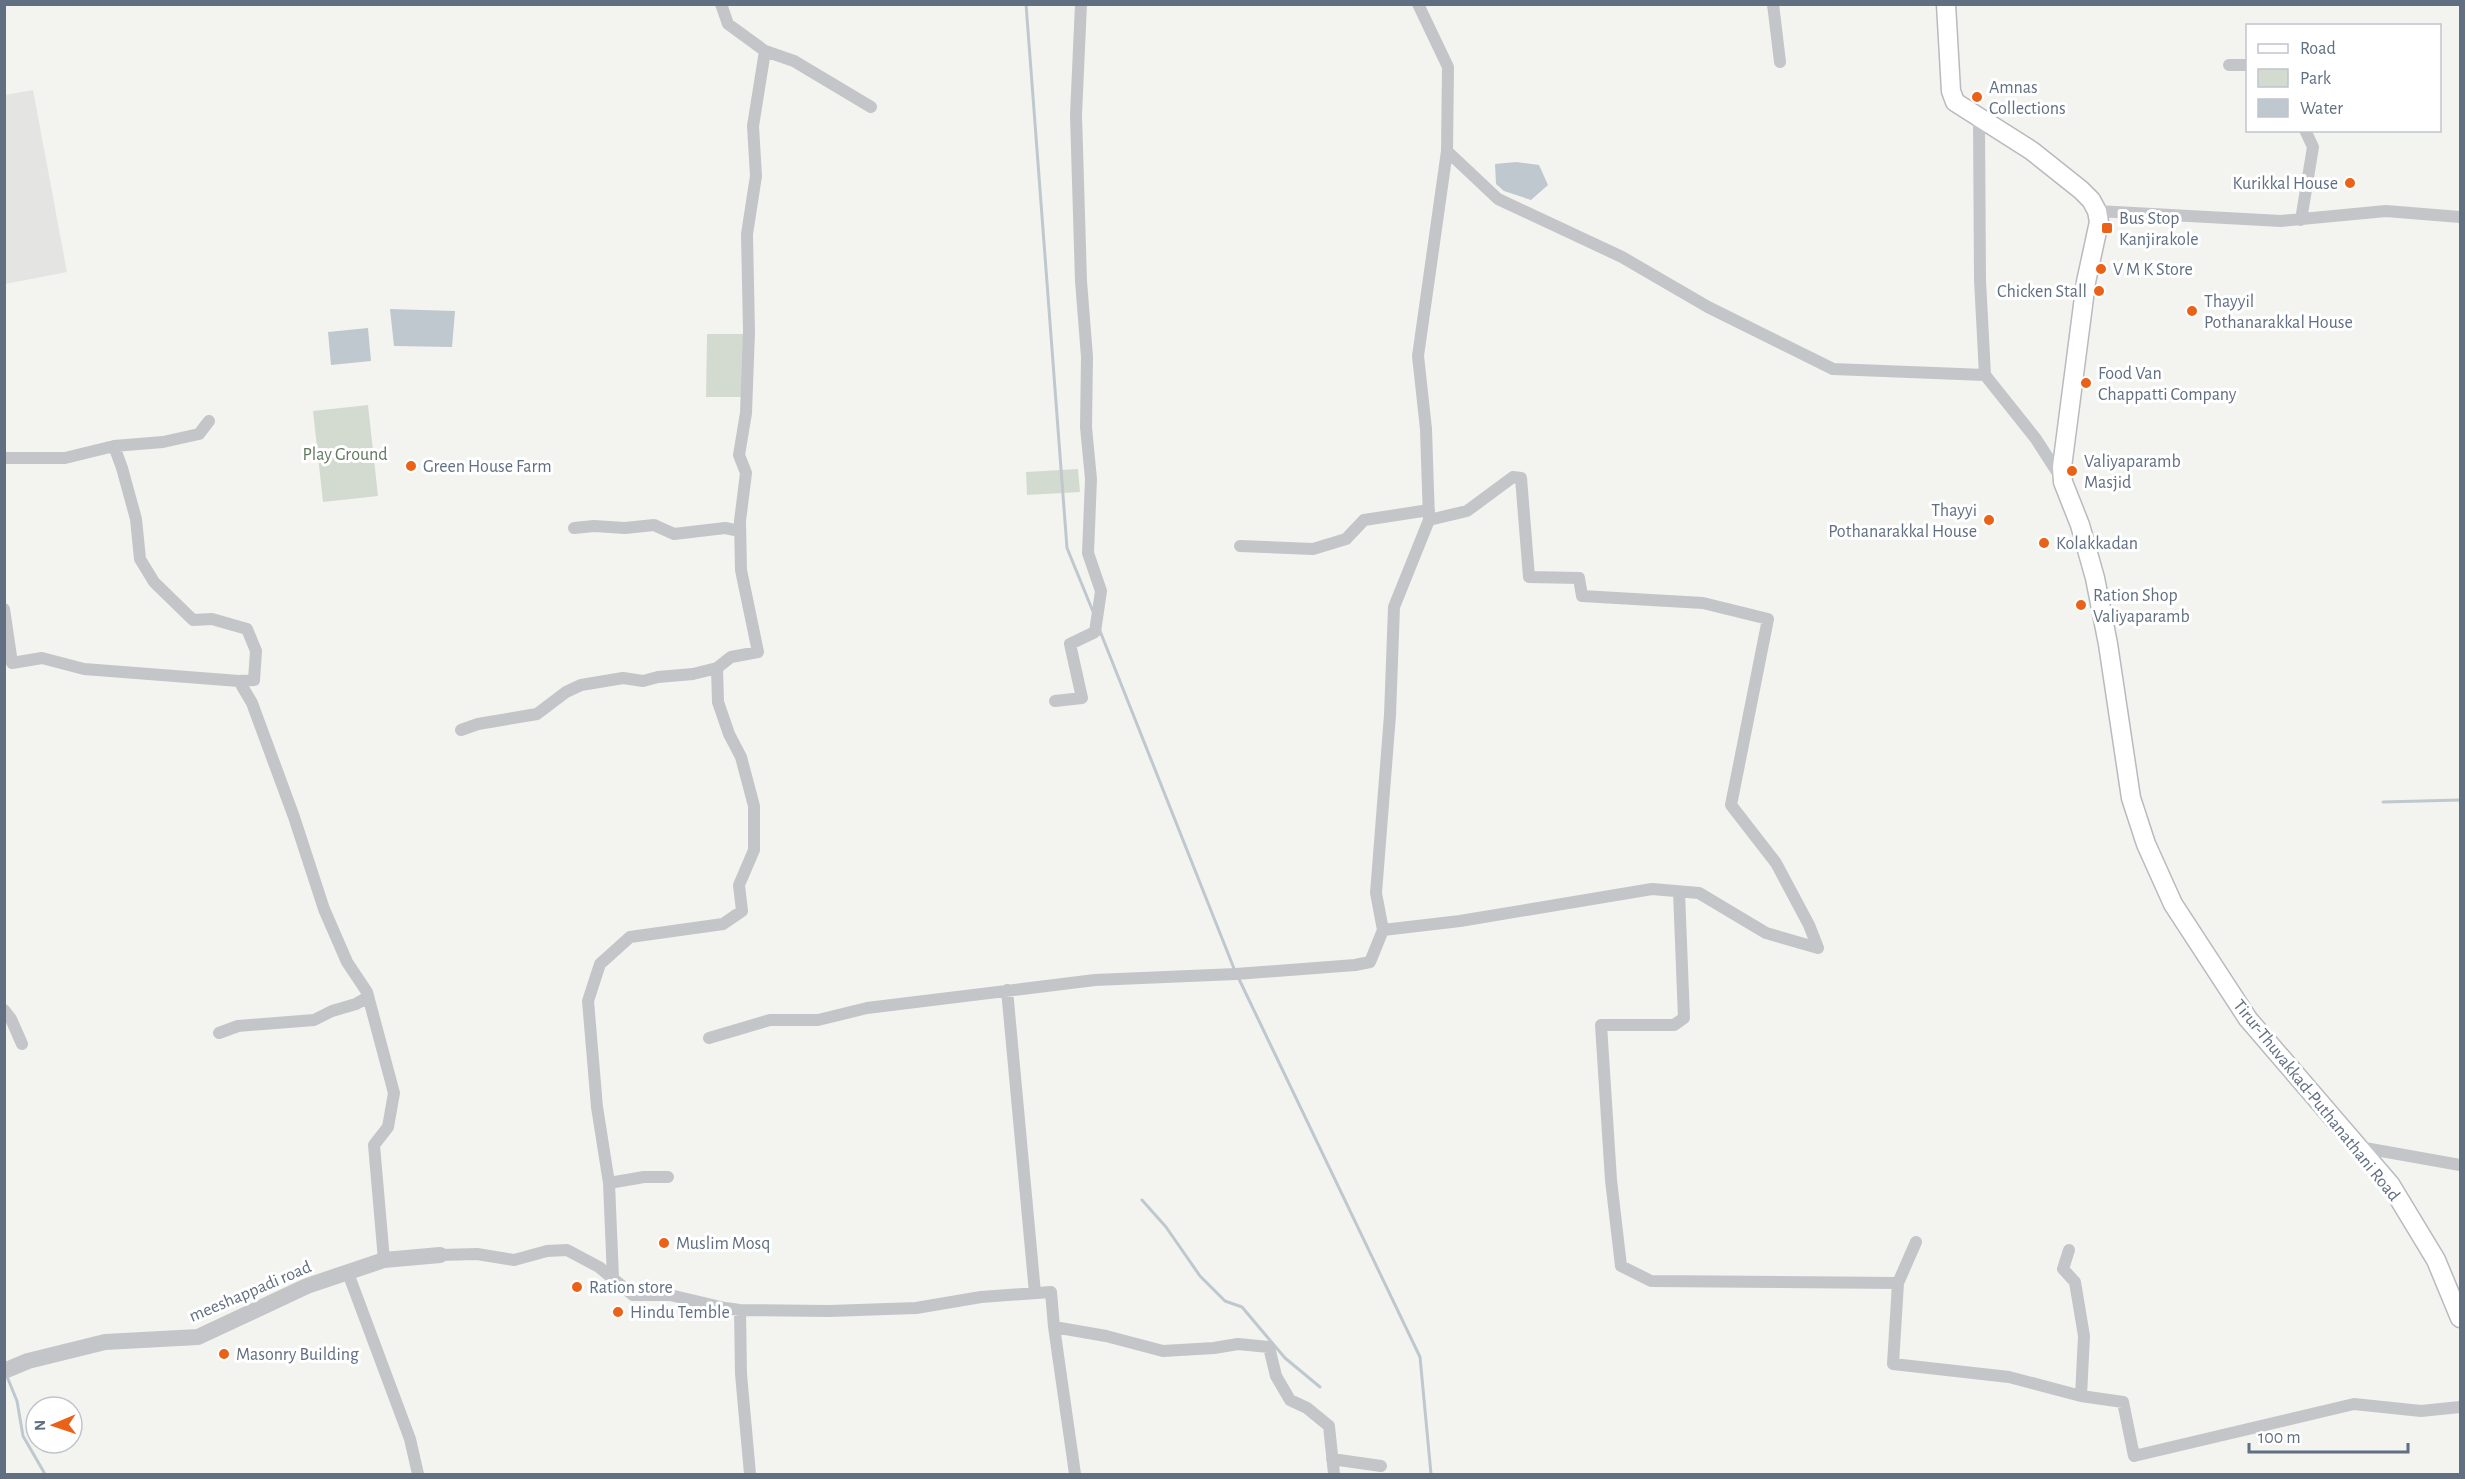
<svg xmlns="http://www.w3.org/2000/svg" width="2465" height="1479" viewBox="0 0 2465 1479" font-family="'Alegreya Sans',sans-serif">
<style>
.built{fill:#e4e4e3}
.green{fill:#d3dbd0}
.water{fill:#bec8ce}
.lines{fill:none;stroke-linecap:round;stroke-linejoin:round}
.stream{stroke:#bec8ce;stroke-width:3}
.secondary-casing{stroke:#b7babf;stroke-width:21}
.minor{stroke:#c3c5c9;stroke-width:12}
.tertiary{stroke:#c3c5c9;stroke-width:16}
.secondary{stroke:#fff;stroke-width:18}
.poi-dot{fill:#ea6218;stroke:#fff;stroke-width:2}
.labels{text-anchor:middle;stroke-width:6;stroke-linejoin:round;paint-order:stroke}
.poi-label{font-size:18px;fill:#616f82;stroke:#fff;text-anchor:start}
.park-label{font-size:18px;fill:#627960;stroke:#fff}
.street-label{font-size:18px;fill:#616f82;stroke:#fff}
</style>
<rect width="100%" height="100%" fill="#f3f4ef"/>
<path class="built" d="M33,90L67,272L5,284V95Z"/>
<path class="green" d="M707,334H744L743,397H706Z
M368,405L378,496L323,502L313,411Z
M1078,469L1080,492L1027,495L1026,472Z"/>
<path class="water" d="M1516,162L1539,165L1548,185L1531,200L1504,191L1496,184L1495,164Z
M390,309L455,311L452,347L394,346Z
M368,328L371,361L331,365L328,332Z"/>
<g class="lines">
<path class="stream" d="M1026,4L1067,548L1094,614
M1100,631L1235,971
M2383,802L2460,800
M1238,977L1420,1357L1431,1474
M1142,1200L1166,1227L1200,1276L1225,1301L1242,1307L1285,1358L1320,1387
M8,1379L17,1401L23,1436L45,1474"/>
<g class="secondary-casing">
<path id="secondary" d="M1946,4L1951,91L1955,102L2032,151L2081,190L2091,200L2097,211L2099,222L2086,282L2062,467L2063,482L2080,525L2095,578L2108,644L2131,798L2146,844L2173,904L2248,1019L2390,1184L2436,1260L2460,1318"/>
</g>
<path class="minor" d="M1418,4L1448,67L1447,151L1498,199L1622,257L1708,307L1833,369L1985,375L2036,439L2061,478
M1773,4L1780,62
M765,51L794,61L871,107
M2229,65H2248
M1979,119L1980,280L1985,375
M2097,211L2281,221L2386,211L2460,217
M2301,220L2313,147L2305,130
M114,446L122,468L136,519L140,559L154,582L193,620L212,619L247,629L256,651L254,680L239,681
M4,458H65L114,446L163,442L199,434L209,421
M1429,520L1467,511L1513,477L1521,478L1529,577L1579,578L1582,596L1703,603L1768,619L1731,805L1776,863L1809,925L1818,948
M574,528L594,526L625,528L654,525L674,534L725,528L740,531
M1240,546L1313,549L1346,539L1364,520L1429,510
M4,609L12,663L42,658L84,669L239,681L252,703L294,817L324,909L347,962L367,992L394,1093L388,1127L374,1145L384,1260
M1055,701L1082,698L1070,644L1095,632L1101,591L1088,553L1091,479L1086,427L1087,357L1081,281L1076,115L1081,4
M461,730L478,724L537,714L566,692L581,685L623,678L643,681L658,677L693,674L717,668
M1679,892L1684,1018L1674,1025H1601L1611,1180L1621,1266L1651,1281L1898,1283
M1383,930L1460,921L1652,889L1699,893L1766,933L1818,948
M1007,990L1035,1293
M4,1010L11,1019L22,1044
M219,1033L238,1026L314,1020L332,1011L356,1004L368,997
M709,1038L770,1020H818L867,1008L1022,989L1095,980L1236,974L1355,965L1370,962L1383,930L1376,893L1390,715L1394,607L1429,520L1426,429L1418,356L1447,151
M2359,1147L2460,1165
M609,1183L644,1177H668
M1916,1242L1898,1283L1893,1364L2009,1377L2081,1396
M2069,1250L2063,1269L2075,1282L2084,1336L2081,1396L2123,1402L2134,1456L2354,1404L2421,1411L2460,1407
M440,1255L477,1254L514,1260L547,1251L567,1250L599,1267L633,1295H670L725,1308L740,1310L829,1311L916,1308L981,1297L1051,1292L1054,1327L1106,1336L1163,1351L1214,1348L1238,1344L1269,1347L1276,1376L1290,1400L1307,1408L1329,1426L1334,1474
M348,1273L410,1439L418,1474
M613,1278L609,1183L597,1107L588,1001L600,964L630,937L723,924L742,911L739,885L754,850V806L741,757L729,734L718,702L717,668L731,657L758,652L741,570L740,521L746,473L739,455L746,413L749,332L747,234L756,176L753,126L765,51L728,24L721,4
M740,1310L741,1374L750,1474
M1054,1327L1075,1474
M1332,1459L1381,1466"/>
<path class="tertiary" d="M4,1371L28,1361L105,1342L198,1337L307,1286L384,1260L440,1255"/>
<use href="#secondary" class="secondary"/>
</g>
<g class="poi-dot">
<circle cx="1977" cy="97" r="6"/>
<circle cx="2350" cy="183" r="6"/>
<rect x="2101" y="222" width="12" height="12" rx="3"/>
<circle cx="2101" cy="269" r="6"/>
<circle cx="2099" cy="291" r="6"/>
<circle cx="2192" cy="311" r="6"/>
<circle cx="2086" cy="383" r="6"/>
<circle cx="411" cy="466" r="6"/>
<circle cx="2072" cy="471" r="6"/>
<circle cx="1989" cy="520" r="6"/>
<circle cx="2044" cy="543" r="6"/>
<circle cx="2081" cy="605" r="6"/>
<circle cx="664" cy="1243" r="6"/>
<circle cx="577" cy="1287" r="6"/>
<circle cx="618" cy="1312" r="6"/>
<circle cx="224" cy="1354" r="6"/>
</g>
<g class="labels">
<g class="poi-label">
<text x="1989" y="93">Amnas<tspan x="1989" dy="21">Collections</tspan></text>
<text x="2338" y="189" text-anchor="end">Kurikkal House</text>
<text x="2119" y="224">Bus Stop<tspan x="2119" dy="21">Kanjirakole</tspan></text>
<text x="2113" y="275">V M K Store</text>
<text x="2087" y="297" text-anchor="end">Chicken Stall</text>
<text x="2204" y="307">Thayyil<tspan x="2204" dy="21">Pothanarakkal House</tspan></text>
<text x="2098" y="379">Food Van<tspan x="2098" dy="21">Chappatti Company</tspan></text>
<text x="2084" y="467">Valiyaparamb<tspan x="2084" dy="21">Masjid</tspan></text>
<text x="423" y="472">Green House Farm</text>
<text x="1977" y="516" text-anchor="end">Thayyi<tspan x="1977" dy="21">Pothanarakkal House</tspan></text>
<text x="2056" y="549">Kolakkadan</text>
<text x="2093" y="601">Ration Shop<tspan x="2093" dy="21">Valiyaparamb</tspan></text>
<text x="676" y="1249">Muslim Mosq</text>
<text x="589" y="1293">Ration store</text>
<text x="630" y="1318">Hindu Temble</text>
<text x="236" y="1360">Masonry Building</text>
</g>
<g class="park-label">
<text x="345" y="460">Play Ground</text>
</g>
<g class="street-label">
<text transform="translate(2317 1100) rotate(51)" y="6">Tirur-Thuvakkad-Puthanathani Road</text>
<text transform="translate(250 1291) rotate(-23)" y="6">meeshappadi road</text>
</g>
</g>
<rect width="2465" height="1479" fill="none" stroke="#616f82" stroke-width="12"/>
<rect x="2246" y="24" width="195" height="108" fill="#ffffff" stroke="#c0c5cd" stroke-width="1.5"/>
<rect x="2258" y="44" width="30" height="9" fill="#ffffff" stroke="#c0c5cd" stroke-width="1.5"/>
<text x="2300" y="54" font-size="18" fill="#616f82">Road</text>
<rect x="2258" y="69" width="30" height="18" fill="#d3dbd0" stroke="#c0c5cd" stroke-width="1.5"/>
<text x="2300" y="84" font-size="18" fill="#616f82">Park</text>
<rect x="2258" y="99" width="30" height="18" fill="#bec8ce" stroke="#c0c5cd" stroke-width="1.5"/>
<text x="2300" y="114" font-size="18" fill="#616f82">Water</text>
<g transform="translate(54 1425) rotate(268)"><circle r="28" fill="#ffffff" stroke="#c0c5cd" stroke-width="1.5"/>
<path d="M0-4.5L10 22L0 15L-10 22Z" fill="#ea6218"/>
<text y="-9" font-size="16" font-weight="bold" text-anchor="middle" fill="#616f82">N</text>
</g>
<path d="M2249 1443v9h159v-9" fill="none" stroke="#616f82" stroke-width="3"/>
<text x="2258" y="1443" font-size="18" fill="#616f82" stroke="#ffffff" stroke-width="4.5" paint-order="stroke">100 m</text>
</svg>
